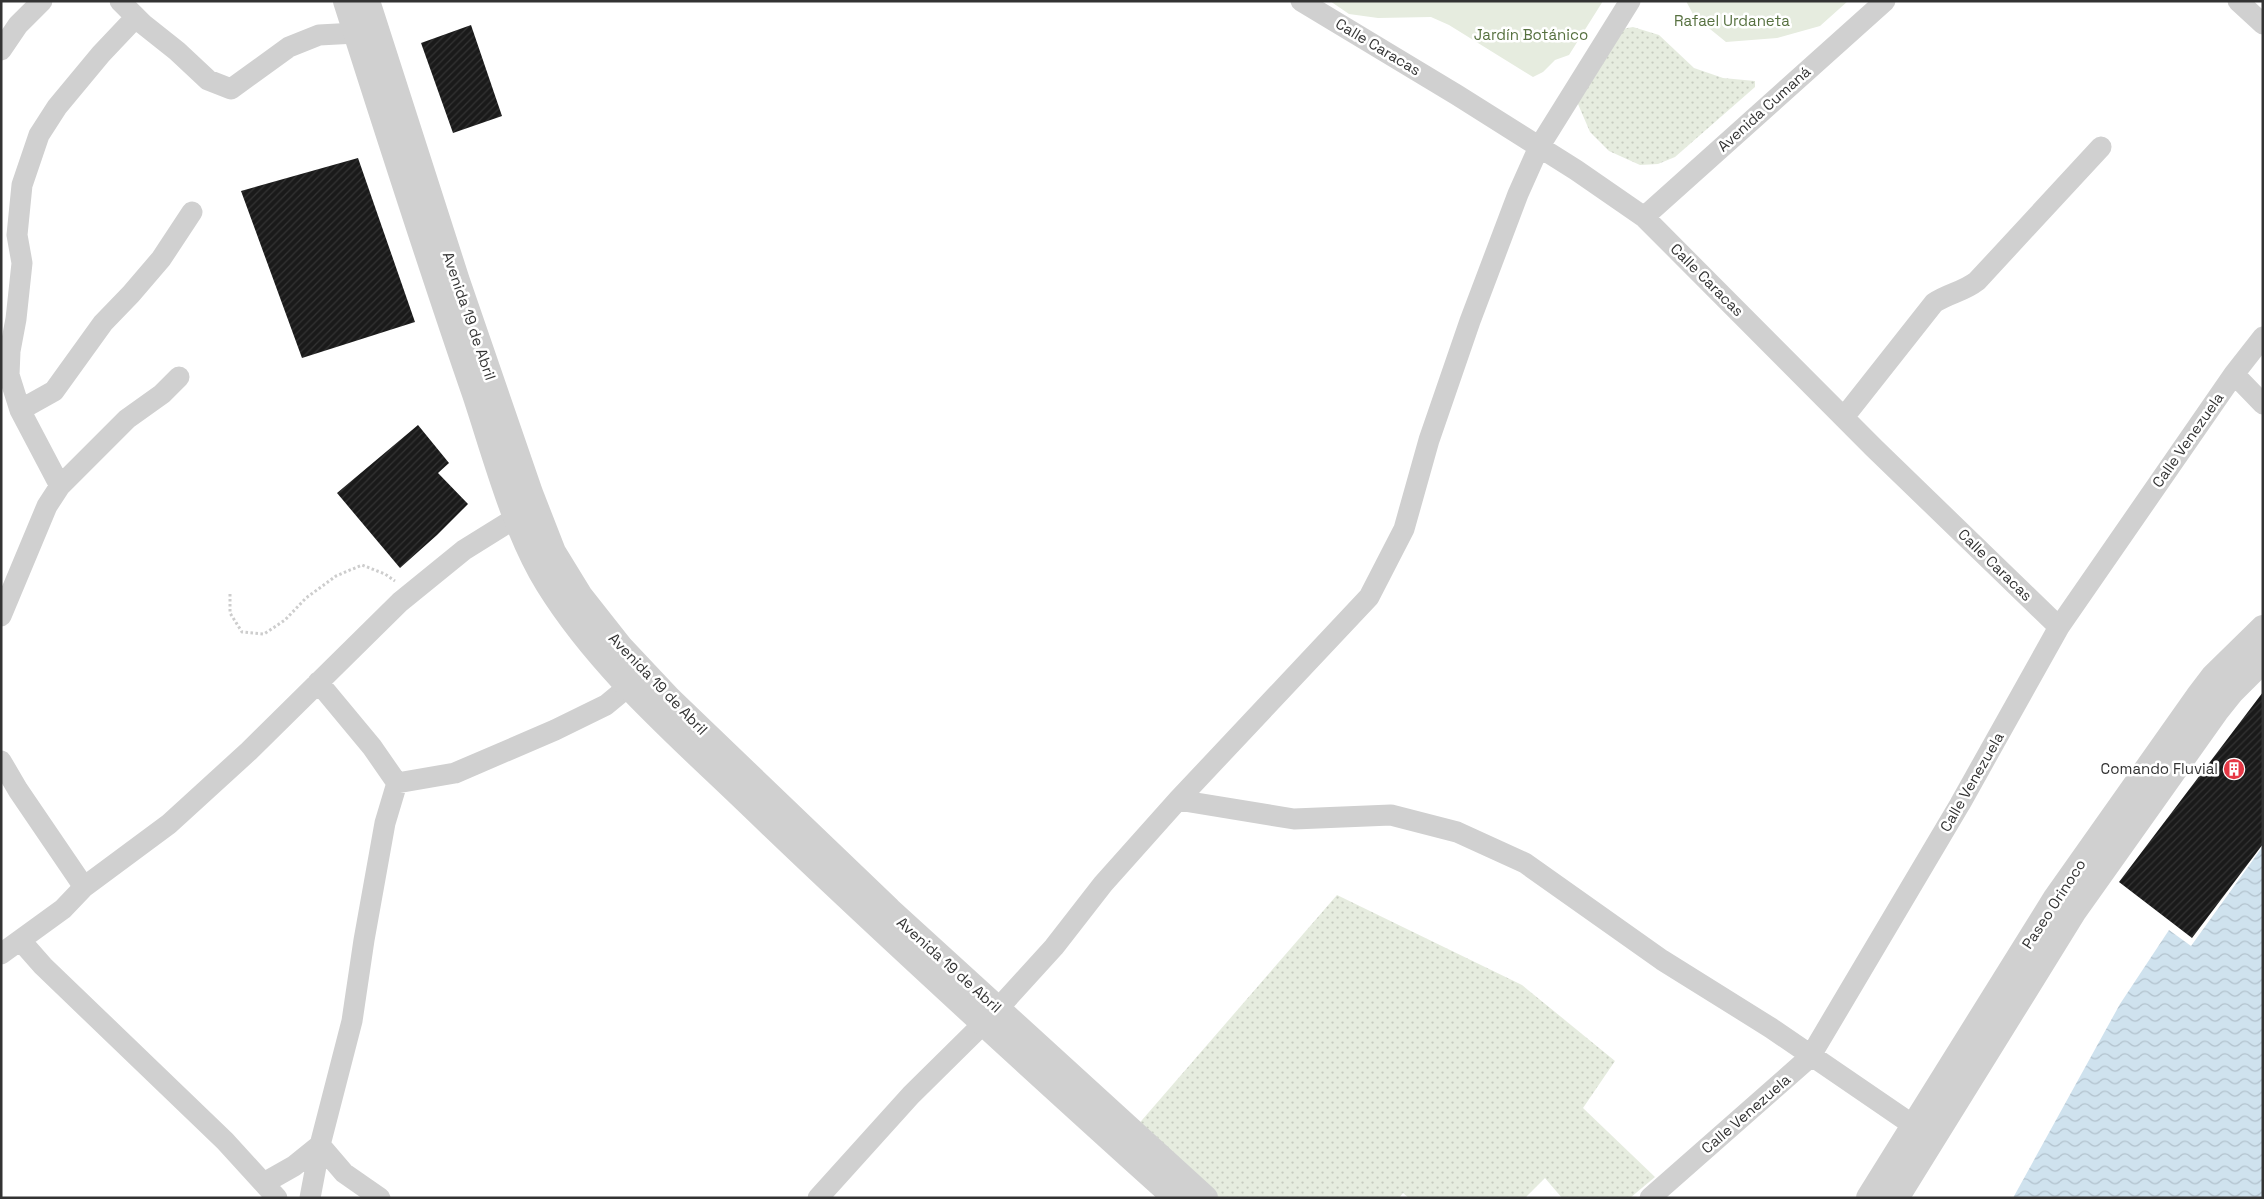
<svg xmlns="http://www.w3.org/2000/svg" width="2264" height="1199" viewBox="0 0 2264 1199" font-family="'Space Grotesk',sans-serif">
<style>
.grass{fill:url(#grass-dots)}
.green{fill:#e6ecdf}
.water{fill:url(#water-waves)}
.building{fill:url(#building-hatch)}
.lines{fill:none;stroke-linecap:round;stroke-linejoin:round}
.path{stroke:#cdcdcd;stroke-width:3;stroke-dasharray:2.5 2.5;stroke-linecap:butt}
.minor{stroke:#d0d0d0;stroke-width:21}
.tertiary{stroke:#d0d0d0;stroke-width:26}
.labels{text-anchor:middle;stroke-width:5;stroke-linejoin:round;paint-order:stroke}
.park-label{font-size:15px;fill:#56703f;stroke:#fff}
.street-label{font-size:15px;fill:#333;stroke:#fff}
.poi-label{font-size:15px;fill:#333;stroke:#fff;text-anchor:end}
</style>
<defs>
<pattern id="grass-dots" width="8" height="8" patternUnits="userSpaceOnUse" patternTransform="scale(1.25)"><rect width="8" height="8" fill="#e6ecdf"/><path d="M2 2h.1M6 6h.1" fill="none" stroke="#c6cbc0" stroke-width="1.8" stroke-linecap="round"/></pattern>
<pattern id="water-waves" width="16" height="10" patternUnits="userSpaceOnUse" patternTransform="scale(1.25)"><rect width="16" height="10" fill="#cfe2ee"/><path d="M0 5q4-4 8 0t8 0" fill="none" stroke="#b2c2cd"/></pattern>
<pattern id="building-hatch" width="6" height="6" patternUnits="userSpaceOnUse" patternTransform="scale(1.25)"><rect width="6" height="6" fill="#1a1a1a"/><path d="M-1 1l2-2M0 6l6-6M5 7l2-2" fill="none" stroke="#333"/></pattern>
</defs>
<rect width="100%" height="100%" fill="#fff"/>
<path class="grass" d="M1633,27L1659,35L1694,68L1723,78L1755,81V87L1675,157L1658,164L1640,165L1609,151L1590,132L1575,97L1611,31Z
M1337,895L1522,985L1615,1061L1583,1108L1655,1177L1630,1198H1562L1545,1178L1525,1198H1409L1403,1193L1399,1198H1209L1136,1127Z"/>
<path class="green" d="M1330,1H1603L1569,55L1555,60L1543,72L1533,77L1449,25L1431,17L1378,18L1349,14Z
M1686,1H1848L1820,26L1777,38L1726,42L1694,16Z"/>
<path class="water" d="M2263,846V1198H2013L2120,1004L2169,930L2191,946Z"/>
<path class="building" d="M471,25L502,116L453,133L421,43Z
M358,158L415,322L302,358L241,191Z
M418,425L449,463L438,473L468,504L437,535L400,568L337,493Z
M2263,692V844L2192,938L2119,882Z"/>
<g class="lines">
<path class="path" d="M230,594V613L242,632L264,634L285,620L306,598L336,576L362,565L385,574L395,581"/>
<path class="minor" d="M120,1L143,24L177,51L208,80L231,89L289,47L319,35L356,33
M1301,1L1457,95L1576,170L1644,217L1874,448L2059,627
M2238,1L2263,24
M1,50L18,25L42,1
M1644,217L1885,1
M2234,374L2263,404
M20,410L54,391L103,323L131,294L161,259L192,212
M1844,417L1934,303C1949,293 1963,292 1977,281L2101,147
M60,486L20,410L9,375L10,351L16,319L22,263L17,235L22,185L39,135L57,107L101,54L136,17
M1,616L47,506L60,486L127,419L162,394L179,377
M318,682L372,747L397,783
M1,761L18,790L84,887
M397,783L455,773L555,730L606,705L629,686
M1178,800L1294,819L1391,815L1457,832L1525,863L1662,960L1771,1028L1926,1134
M21,941L43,966L225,1141L277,1198
M1,954L63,909L84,887L169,824L249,751L400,602L464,550L517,517
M264,1183L294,1166L320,1145L344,1173L380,1198
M310,1198L320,1145L352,1021L364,940L385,823L397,783
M818,1198L911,1095L993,1014L1054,947L1103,884L1178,800L1369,597L1404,529L1429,440L1470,321L1518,194L1539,147L1630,1
M1650,1198L1810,1057L1960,804L2059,627L2234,374L2263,337"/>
<path class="tertiary" d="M346,1C388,133 430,264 475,394C495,454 515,531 548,584C602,671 683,739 756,810C893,942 1034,1070 1176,1198
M367,1L457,281L530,493L553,552L580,596L621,648L669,699L889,910L1205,1198
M1869,1198L2056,898L2198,697L2214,676L2263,628
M1896,1198L2074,911L2216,711L2232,691L2263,660"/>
</g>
<defs>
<g id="building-disc" transform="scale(1.125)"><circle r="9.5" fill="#e63946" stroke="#fff"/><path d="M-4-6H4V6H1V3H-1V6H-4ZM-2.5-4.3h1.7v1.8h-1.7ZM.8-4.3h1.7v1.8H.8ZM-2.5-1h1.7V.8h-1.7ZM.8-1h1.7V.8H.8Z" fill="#fff"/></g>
</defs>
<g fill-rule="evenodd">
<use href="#building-disc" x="2234" y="769"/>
</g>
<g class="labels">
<g class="park-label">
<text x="1732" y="26">Rafael Urdaneta</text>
<text x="1531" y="40">Jardín Botánico</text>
</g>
<g class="street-label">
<text transform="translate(1378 47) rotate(31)" y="5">Calle Caracas</text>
<text transform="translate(1764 109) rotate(-42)" y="5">Avenida Cumaná</text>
<text transform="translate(1707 280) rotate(45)" y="5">Calle Caracas</text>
<text transform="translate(469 316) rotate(71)" y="5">Avenida 19 de Abril</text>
<text transform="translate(2188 440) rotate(-55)" y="5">Calle Venezuela</text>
<text transform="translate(1995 565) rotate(44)" y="5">Calle Caracas</text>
<text transform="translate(658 684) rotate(46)" y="5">Avenida 19 de Abril</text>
<text transform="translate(1972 782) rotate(-60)" y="5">Calle Venezuela</text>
<text transform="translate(2054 904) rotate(-57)" y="5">Paseo Orinoco</text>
<text transform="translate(949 965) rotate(42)" y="5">Avenida 19 de Abril</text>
<text transform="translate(1746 1114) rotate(-41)" y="5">Calle Venezuela</text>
</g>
<g class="poi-label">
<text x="2218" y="774">Comando Fluvial</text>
</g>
</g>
<rect width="2264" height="1199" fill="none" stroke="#333333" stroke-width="5"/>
</svg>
